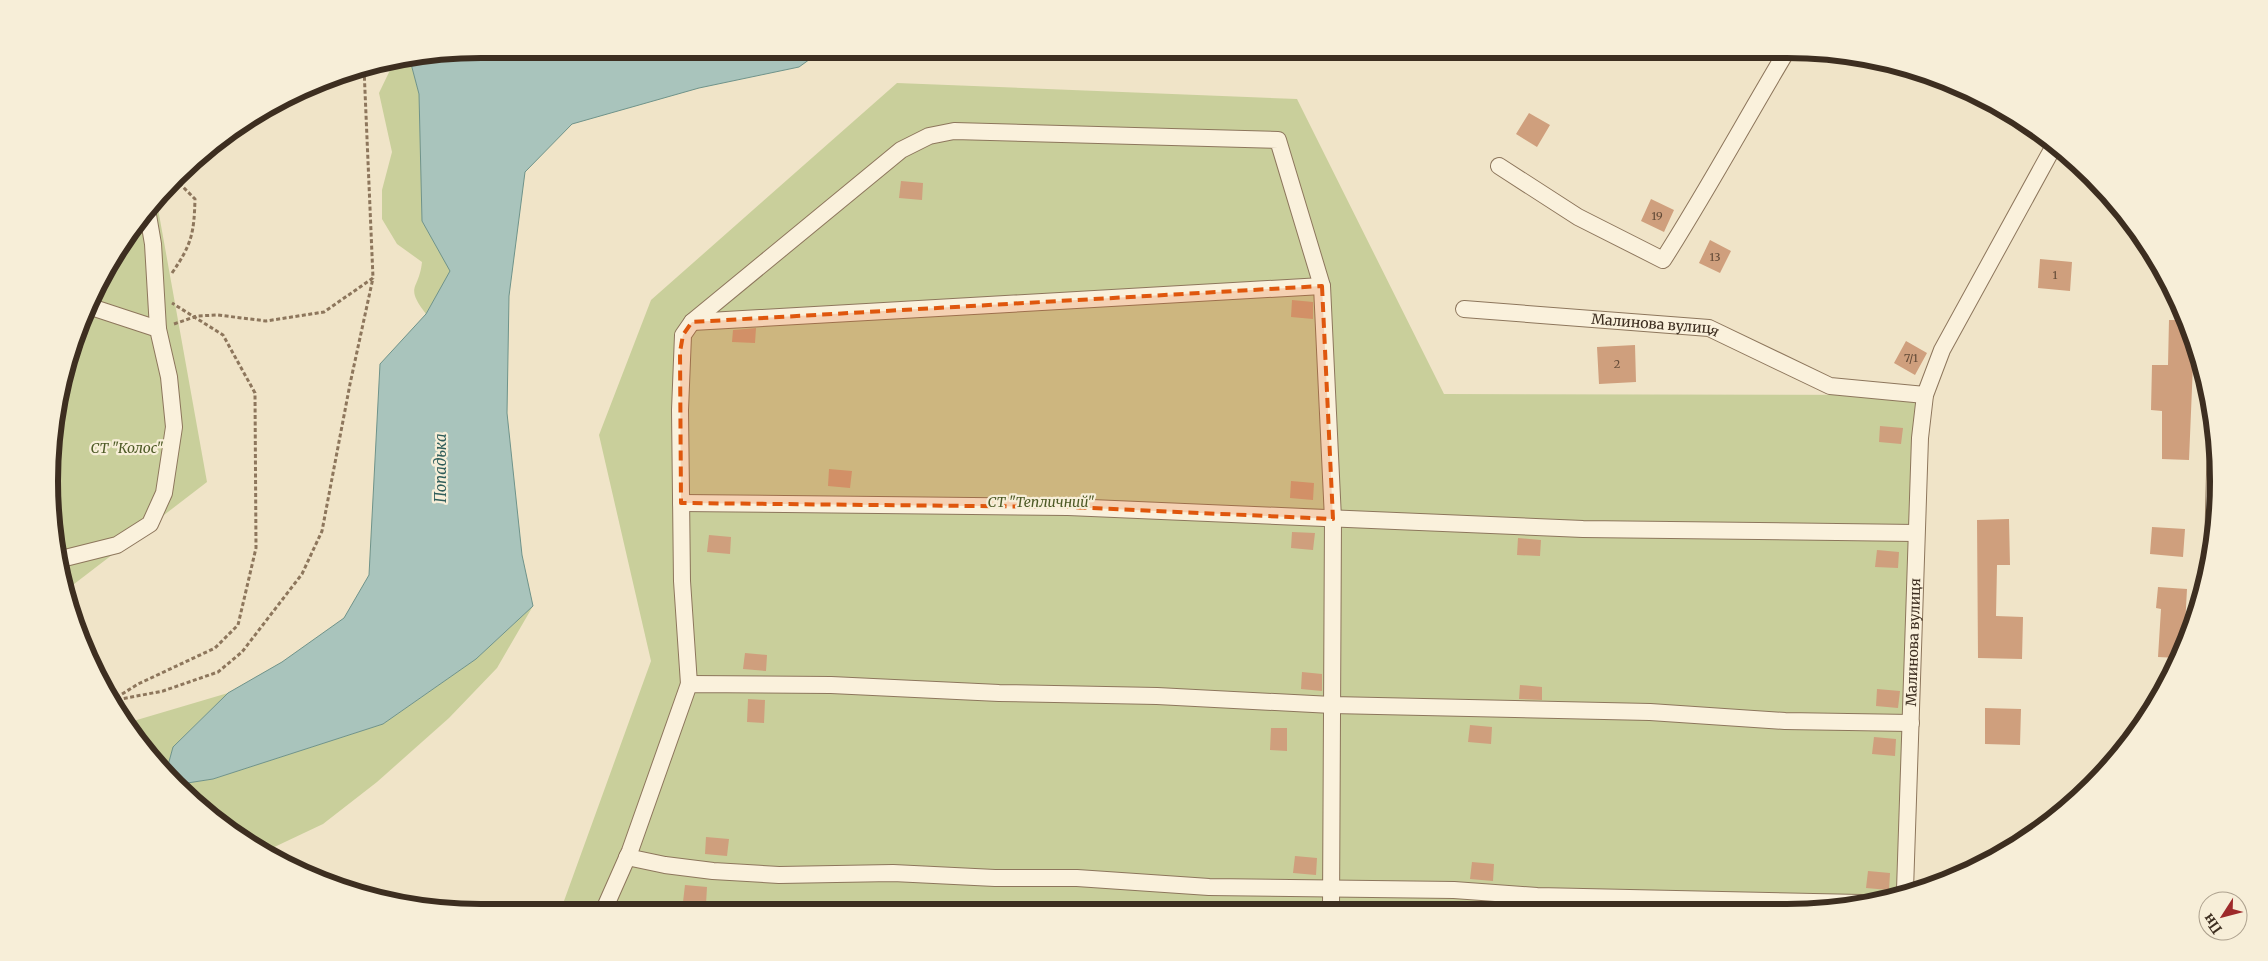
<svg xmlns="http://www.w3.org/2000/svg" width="2268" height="961" viewBox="0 0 2268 961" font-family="Merriweather,serif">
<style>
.green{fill:#c9cf9b}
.water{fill:#a9c4bc;stroke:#6f938a}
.building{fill:#cf9f7d}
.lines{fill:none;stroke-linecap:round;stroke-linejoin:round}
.street-casing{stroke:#8d765c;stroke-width:18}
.path{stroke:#8d765c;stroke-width:3;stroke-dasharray:4 2.5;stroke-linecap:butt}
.street{stroke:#faf1dc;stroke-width:16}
.marked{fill:#df570d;fill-opacity:0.2;stroke:#df570d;stroke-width:4;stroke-dasharray:10 6;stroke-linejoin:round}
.labels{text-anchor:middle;stroke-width:4.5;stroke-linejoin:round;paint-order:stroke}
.number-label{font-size:11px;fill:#624a37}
.street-label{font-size:14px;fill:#3d2e20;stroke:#f7eed8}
.park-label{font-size:14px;font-style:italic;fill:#4d5a26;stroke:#f7eed8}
.water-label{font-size:15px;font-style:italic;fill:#2f5d5a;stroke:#f7eed8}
.rim{fill:none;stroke:#3d2e20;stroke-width:6}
</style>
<rect width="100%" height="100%" fill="#f0e4c8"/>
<path class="green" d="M410,60L419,94L422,221L451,271L426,314C404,285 419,291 422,262L397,244L382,219V190L392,152L379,93L392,66Z
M897,83L1297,99L1444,394L1925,395L1907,889L1844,909L560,912L651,661L599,435L651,300Z
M157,203L207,482L65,591L57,565L52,424L72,341L106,265Z
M533,606L497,668L449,718L377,782L323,824L268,850L217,823L181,784L213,779L383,724L476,659Z
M228,693L173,747L167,769L126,725L130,722Z"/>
<path class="water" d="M481,49H824L799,67L699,88L572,124L525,172L509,296L507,413L522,555L533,606L476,659L383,724L213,779L181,784L167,769L173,747L228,693L282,662L344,618L369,575L380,364L426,314L450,271L422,221L419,94L410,60Z"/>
<path class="building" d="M1529,113L1550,125L1537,147L1516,134Z
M901,181L923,183L922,200L899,198Z
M1651,199L1674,210L1664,232L1641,221Z
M1710,240L1731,251L1720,273L1699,263Z
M2040,259L2072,262L2070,291L2038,288Z
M1292,300L1313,302V319L1291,317Z
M2169,320H2186L2194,340L2189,460L2162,459V411L2151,410L2152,365H2168Z
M756,328L755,343L732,342L733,330Z
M1906,341L1927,353L1915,375L1894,363Z
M1635,345L1636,382L1599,384L1597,347Z
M1880,426L1903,428L1901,444L1879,442Z
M829,469L852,471L850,488L828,486Z
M1291,481L1314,483L1313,500L1290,498Z
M2009,519L2010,565H1997L1996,616L2023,617L2022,659L1978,658L1977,520Z
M2152,527L2185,529L2183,557L2150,554Z
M1292,532L1315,533L1313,550L1291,548Z
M709,535L731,537L730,554L707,552Z
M1518,538L1541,540L1540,556L1517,555Z
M1877,550L1899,552L1898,568L1875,567Z
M2158,587L2187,589L2185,626H2188L2187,638L2177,658L2158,657L2161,609L2156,608Z
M745,653L767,655L766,671L743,669Z
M1302,672L1322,674V691L1301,689Z
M1520,685L1542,687V700L1519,699Z
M1877,689L1900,691L1898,708L1876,706Z
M748,699L765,700L764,723L747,722Z
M1985,708L2021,709L2020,745L1985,744Z
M1470,725L1492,727L1491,744L1468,742Z
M1271,728H1287V751L1270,750Z
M1874,737L1896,739L1895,756L1872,754Z
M706,837L729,839L727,856L705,854Z
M1295,856L1317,858L1316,875L1293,873Z
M1472,862L1494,864L1493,881L1470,879Z
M1868,871L1890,873L1889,890L1866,888Z
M685,885L707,887L706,904L683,902Z"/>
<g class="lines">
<g class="street-casing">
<g id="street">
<path d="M1499,166L1578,217L1663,260C1707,191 1746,119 1788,49"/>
<path d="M148,215L153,244L158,329"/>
<path id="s1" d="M1464,309L1709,328L1830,386L1925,395"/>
<path d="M692,322L1322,286"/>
<path d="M681,503L1068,507L1583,529L1916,533"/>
<path d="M2213,550L2216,437"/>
<path d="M57,560L117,545L150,524L164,493L174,427L169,377L158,329L88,306"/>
<path d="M689,684L682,581L680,410L683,335L692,322L901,150L929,136L954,131L1278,140L1322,286L1333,519L1331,910"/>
<path d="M627,857L665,865L713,871L779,875L893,873L995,878H1077L1209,887L1454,890L1537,896L1861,903"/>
<path id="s2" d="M1905,890L1920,438L1925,395L1942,350L2055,144"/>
<path d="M603,912L630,851L689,684L831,685L999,693L1157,696L1332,705L1650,712L1785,721L1911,723"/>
</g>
</g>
<path class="path" d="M172,273C192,244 194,233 195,199L176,180
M174,324L197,316L218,315L266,321L324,312L373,278L364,68
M111,701L138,684L215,648L238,625L256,548L255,393L223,335L172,303
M111,701L163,691L218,672L242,652L302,574L322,531L350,384L373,278"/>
<use href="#street" class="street"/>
</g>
<path class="marked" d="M1322,286L1333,519L1068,507L681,503L680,352L683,335L692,322Z"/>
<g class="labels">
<g class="number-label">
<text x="1657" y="220">19</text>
<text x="1715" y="261">13</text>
<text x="2055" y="279">1</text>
<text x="1911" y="362">7/1</text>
<text x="1617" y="368">2</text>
</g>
<g class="street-label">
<text dy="5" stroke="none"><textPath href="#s1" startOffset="192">Малинова вулиця</textPath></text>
<text dy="5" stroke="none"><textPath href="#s2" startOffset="248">Малинова вулиця</textPath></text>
</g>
<g class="park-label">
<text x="127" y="453">СТ "Колос"</text>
<text x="1041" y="507">СТ "Тепличний"</text>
</g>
<g class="water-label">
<text transform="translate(441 468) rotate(-90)" y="5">Попадька</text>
</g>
</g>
<path d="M0 0H2268V961H0ZM481 58H1787A423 423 0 0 1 2210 481V481A423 423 0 0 1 1787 904H481A423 423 0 0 1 58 481V481A423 423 0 0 1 481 58Z" fill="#f7eed8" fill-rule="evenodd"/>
<path class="rim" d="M481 58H1787A423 423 0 0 1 2210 481V481A423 423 0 0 1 1787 904H481A423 423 0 0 1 58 481V481A423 423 0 0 1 481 58Z"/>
<g transform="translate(2223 916) rotate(234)"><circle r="24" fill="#f7eed8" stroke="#ada18e"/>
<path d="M0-4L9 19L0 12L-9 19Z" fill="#9e2a2b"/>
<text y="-8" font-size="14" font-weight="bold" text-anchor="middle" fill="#3d2e20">Пн</text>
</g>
</svg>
